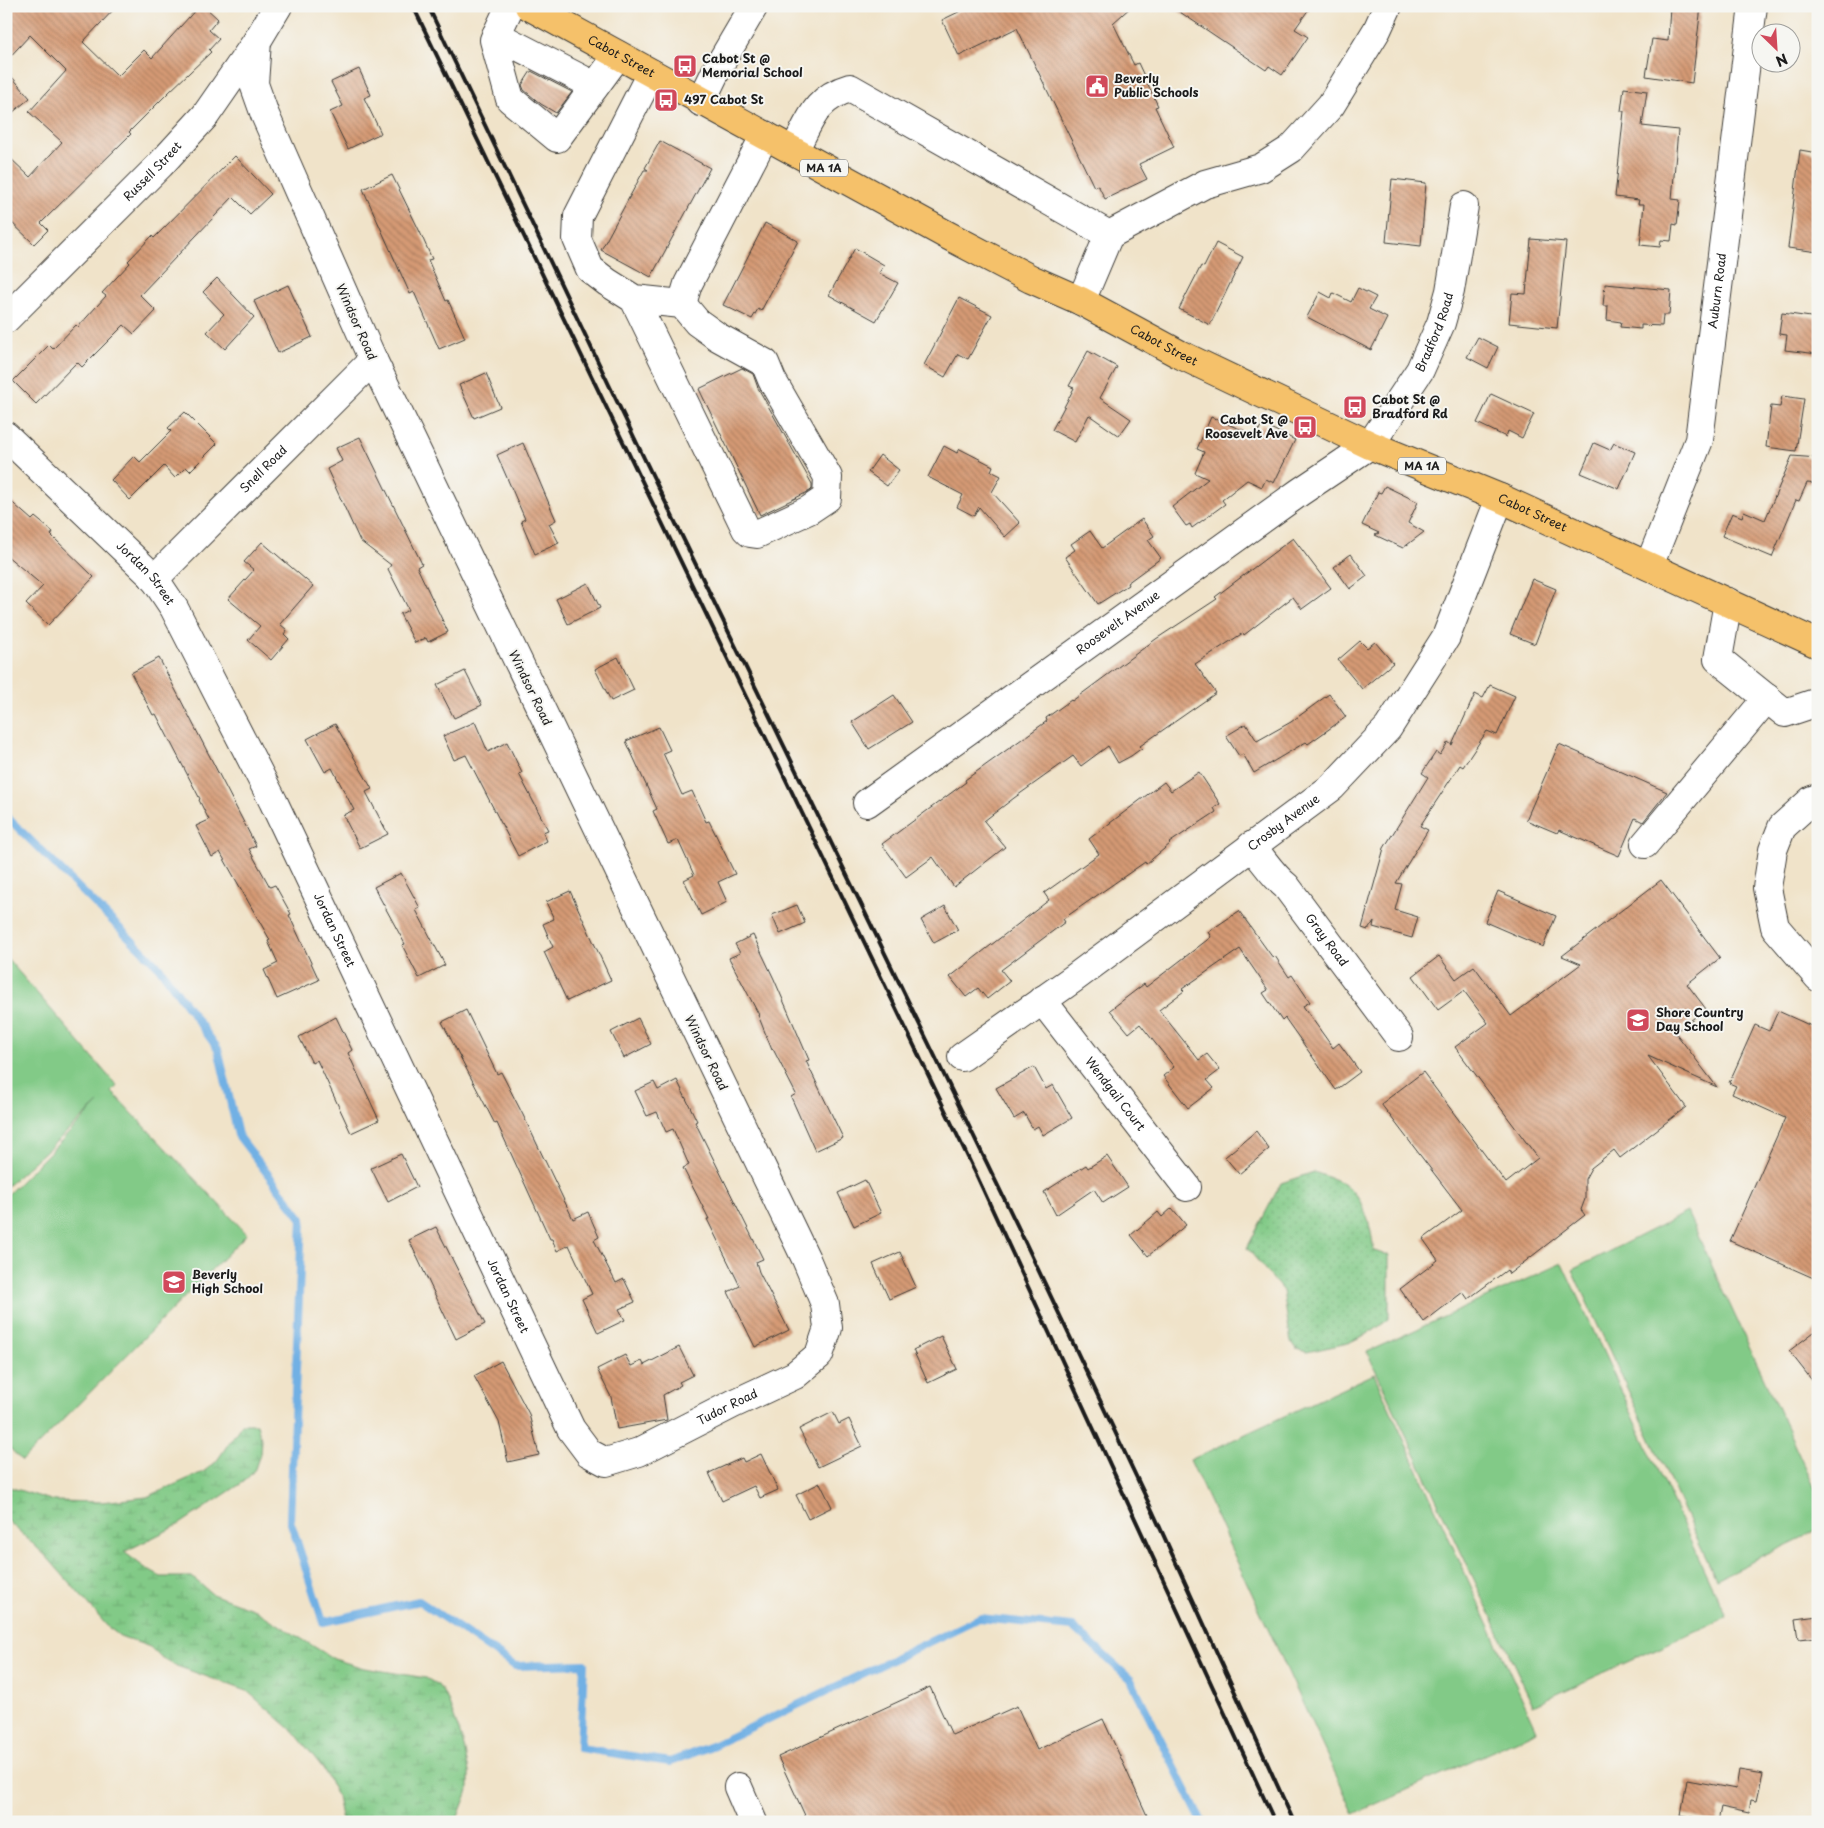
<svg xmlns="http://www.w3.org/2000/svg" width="1824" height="1828" viewBox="0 0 1824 1828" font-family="'Playpen Sans',sans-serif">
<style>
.green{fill:url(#green-dots);stroke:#4f7352}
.wetland{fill:url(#wetland-marsh);stroke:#4f7352}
.pitch{fill:#82ca87;stroke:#4f7352}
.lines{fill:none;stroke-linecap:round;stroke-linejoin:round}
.stream{stroke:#71b0e4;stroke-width:8}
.building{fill:url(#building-back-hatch)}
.minor-casing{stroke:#3c3a36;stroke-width:30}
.highway-casing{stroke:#3c3a36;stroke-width:30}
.minor{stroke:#fff;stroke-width:28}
.highway{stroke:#f5c16b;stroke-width:28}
.rail{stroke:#1c1c1c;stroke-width:4}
.labels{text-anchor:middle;stroke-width:4;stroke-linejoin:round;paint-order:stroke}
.shield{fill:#f6f6f2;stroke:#5d5d5c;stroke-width:1}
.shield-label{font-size:11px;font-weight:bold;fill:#1c1c1c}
.street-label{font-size:12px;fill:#1c1c1c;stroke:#f6f6f2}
.poi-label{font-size:12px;font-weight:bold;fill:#1c1c1c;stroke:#f6f6f2;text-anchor:start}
</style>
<defs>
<pattern id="green-dots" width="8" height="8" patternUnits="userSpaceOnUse" patternTransform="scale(1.25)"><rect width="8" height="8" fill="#82ca87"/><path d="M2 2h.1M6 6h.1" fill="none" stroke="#70ad74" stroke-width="1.8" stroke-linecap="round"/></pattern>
<pattern id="wetland-marsh" width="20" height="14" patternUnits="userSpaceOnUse" patternTransform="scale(1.25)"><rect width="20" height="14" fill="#82ca87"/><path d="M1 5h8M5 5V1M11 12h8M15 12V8" fill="none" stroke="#70ad74"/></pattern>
<pattern id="building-back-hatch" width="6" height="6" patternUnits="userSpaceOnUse" patternTransform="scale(1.25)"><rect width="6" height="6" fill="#d59a75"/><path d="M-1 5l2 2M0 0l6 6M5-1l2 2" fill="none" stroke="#ac7d5f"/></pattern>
</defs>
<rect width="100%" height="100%" fill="#f6f6f2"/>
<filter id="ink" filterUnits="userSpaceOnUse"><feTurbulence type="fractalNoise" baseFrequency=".02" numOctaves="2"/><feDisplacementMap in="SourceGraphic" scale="10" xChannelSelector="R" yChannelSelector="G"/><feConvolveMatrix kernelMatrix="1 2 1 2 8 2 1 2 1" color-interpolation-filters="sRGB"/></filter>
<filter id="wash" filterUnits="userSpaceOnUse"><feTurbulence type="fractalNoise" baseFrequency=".0096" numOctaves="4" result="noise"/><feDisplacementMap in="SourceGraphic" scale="20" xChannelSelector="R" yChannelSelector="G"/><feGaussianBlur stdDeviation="1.12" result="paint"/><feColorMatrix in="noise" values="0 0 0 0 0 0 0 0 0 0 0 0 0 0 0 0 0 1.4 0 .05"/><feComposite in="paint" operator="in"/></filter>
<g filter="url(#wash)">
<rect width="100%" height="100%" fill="#f0e3c9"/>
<path class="green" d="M1314,1172C1321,1175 1329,1177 1336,1180C1365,1193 1370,1223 1374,1251L1389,1255V1319L1373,1331L1348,1343L1307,1352L1296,1349L1291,1342L1283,1291L1247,1248L1281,1183Z"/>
<path class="wetland" d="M242,1424H257L261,1439L260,1454L255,1469L245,1481L180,1524L124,1552L148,1570L161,1577H192L212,1594L255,1610L334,1659L364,1668L426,1678L438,1685L447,1698L463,1742L469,1772V1788L456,1822H342L337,1796L323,1768L294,1732L247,1691L174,1665L161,1658L150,1647L120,1636L108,1627L47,1557L6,1519V1486L54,1501L101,1502L147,1497L203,1472L216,1462Z"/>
<path class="pitch" d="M6,957L117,1086L112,1092L247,1234L22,1461L6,1444V1196L99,1103L6,1187Z
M1687,1212L1818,1495V1530L1716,1579L1572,1270Z
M1562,1263L1726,1617L1533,1705L1367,1352Z
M1374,1374L1537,1731L1354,1814L1190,1460Z"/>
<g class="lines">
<path class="stream" d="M6,816L159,967L218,1049L238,1135L302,1219L290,1520L323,1622L419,1601L515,1666L584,1664L580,1748L670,1762L714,1745L979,1618L1073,1627L1131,1680L1202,1822"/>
</g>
<g id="blocks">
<path class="building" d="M6,6H117L83,42L118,76L144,50L152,58L199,6H204L218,19L209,30L219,39L209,50L211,52L168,93L129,132L131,134L41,223L48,230L34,244L6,217V154L30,177L62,142L29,112L66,71L30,35L6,61Z
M971,6H1132L1113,23L1134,65L1138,63L1158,106L1155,107L1174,147L1139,164L1147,179L1105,199L1098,185L1094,187L1017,28L959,56L942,20Z
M1171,6H1311L1295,29L1308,37L1282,75L1269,66L1266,70Z
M1670,6H1701L1692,83L1646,76L1652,39L1668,41Z
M359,69L371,95L364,98L381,133L348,149L330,112L343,106L331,82Z
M6,70L30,98L6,118Z
M531,71L572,92L556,113L541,104L524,90L522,85Z
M1624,88L1647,91L1642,126L1678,130L1672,199L1680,200L1677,225L1673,224L1671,241L1661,240L1660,247L1640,245L1644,204H1638L1639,200L1615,197L1624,111H1621Z
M660,141L710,168L651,277L601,250L644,170H648L645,168Z
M1800,150L1818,153V252L1788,248Z
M235,156L271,194L250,214L233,197L140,295L156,311L134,334L124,325L82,367L77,362L36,404L13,381L49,345L53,349L76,325L78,327L106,296L102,293L130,263L128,261L152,236L154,238Z
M392,175L420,232L432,259L428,260L446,301L448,300L465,338L439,349L414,292L410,294L363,189Z
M1392,179L1426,183L1421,246L1386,242Z
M765,223L798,241L761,311L758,309L752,319L723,305Z
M1531,239L1566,242L1557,328L1509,323L1512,293L1526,294Z
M1216,243L1243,257L1210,325L1179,309L1201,266L1204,267Z
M855,248L884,265L879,273L898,283L876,321L829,295Z
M217,278L254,317L225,349L207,332L224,314L203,292Z
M1605,284L1671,290L1669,315H1663L1662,326L1641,325V329L1620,327L1621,322L1607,320L1608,306H1603Z
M288,285L312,337L278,353L254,301Z
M1358,288L1376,297L1369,309L1387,318L1371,350L1307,317L1320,292L1331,298L1333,293L1351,302Z
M959,298L992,315L968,359L958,354L945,377L924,365Z
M1782,313L1818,318V354L1785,350L1787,335L1779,334Z
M1478,337L1498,347L1488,368L1467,357Z
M1088,351L1117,367L1100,398L1131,419L1119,436L1089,415L1075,442L1052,430L1074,388L1069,386Z
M742,368L753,374L758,388L812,484V489L810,491L760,515L699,389Z
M486,373L500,407L474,418L459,385Z
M1491,394L1534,414L1522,438L1508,431L1506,437L1477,423Z
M1782,396L1804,399L1796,451L1766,447L1771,406L1780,407Z
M185,412L217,444L190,471L186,467L175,478L164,466L130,500L111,480L134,456L140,462L171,431L168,428Z
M1211,417L1256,436L1262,424L1295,440L1274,483L1266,479L1262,487L1247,480L1222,500L1225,504L1192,528L1190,524L1186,526L1172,507L1208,479L1195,473L1204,452L1197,449Z
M360,437L422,564L417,567L448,632L428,642L426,638L415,643L400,614L409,610L388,569L391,565L360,541L327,469L342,461L336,448Z
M523,443L556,520L549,524L559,543L535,554L521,521L525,519L497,455Z
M1594,443L1610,450L1614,443L1635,452L1619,489L1581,473Z
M944,446L957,453L960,449L993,466L991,471L1001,476L992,492L1020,523L1005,537L979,507L974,516L957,507L963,495L928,477Z
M880,455L899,470L887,486L868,472Z
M1792,456L1818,458V484L1807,483L1799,501L1796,500L1772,557L1722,536L1732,513L1742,517L1744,511L1765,520Z
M1385,486L1418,502L1408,523L1424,532L1403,548L1375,535L1379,533L1362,525L1378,492L1381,493Z
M6,497L32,520L35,517L53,532L51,535L94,577L48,625L26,604L43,586L6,555Z
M1142,519L1154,536L1148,540L1161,558L1127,583L1128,585L1098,604L1065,557L1075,550L1071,544L1090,531L1102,548Z
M1293,538L1331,588L1302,609L1293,597L1244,635L1243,633L1195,664L1216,693L1140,746L1142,748L1131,756L1118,763L1108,746L1081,766L1073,756L1014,798L984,821L1005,847L954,887L933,857L906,877L882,844L966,782L965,780L1047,721L1046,718L1071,700L1072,701L1156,639L1217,599L1215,597Z
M262,542L313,586L280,624L287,630L284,634L289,639L271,660L248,640L260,626L228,599L254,570L244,562Z
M1351,554L1367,576L1350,589L1334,567Z
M1532,579L1556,589L1535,644L1510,634Z
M588,583L600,608L568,624L556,599Z
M1360,641L1367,648L1375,642L1393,663L1362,689L1338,660Z
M618,657L634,690L611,701L595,669Z
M159,658L256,846L249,849L270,887L275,885L291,914L289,915L319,980L277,999L264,970L278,963L268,941L270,940L220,852L212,857L196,826L209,820L199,800L200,799L156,714L153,715L131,673Z
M465,671L482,705L454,718L437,685Z
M1490,685L1515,696L1497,735L1487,731L1463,767L1460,765L1420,826L1428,830L1396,883L1402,884L1395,910L1418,917L1412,938L1373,927L1374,921L1368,930L1362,928L1384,848L1428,777L1422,773L1436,752L1440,755L1448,742L1452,745L1475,694L1483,698Z
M1329,694L1346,717L1308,744L1306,742L1254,773L1243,754L1239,756L1226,736L1246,724L1257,741L1291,722Z
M894,695L912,722L869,749L852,722Z
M475,722L488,752L507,742L522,773L519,774L548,830L543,832L547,841L518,856L466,755L454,760L443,736Z
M335,724L372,789L366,792L388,834L360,848L343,815L354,810L332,768L325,772L307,739Z
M659,727L670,750L663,753L682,795L692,791L706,822L709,821L735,874L718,882L727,902L701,915L684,880L694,875L678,840L668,844L653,811L657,809L626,741Z
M1559,744L1667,792L1643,822L1635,818L1619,856L1559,830L1557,833L1526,820Z
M1199,772L1220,804L1214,808L1216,812L1169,843L1170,844L1146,864L1145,862L1063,919L1065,922L1001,970L1010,981L987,999L978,988L966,997L950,977L1049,900L1044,893L1099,854L1089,839L1164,782L1171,791Z
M401,873L420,908L416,910L445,965L419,978L402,945L405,944L374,887Z
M1661,880L1720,958L1687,984L1706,1009L1675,1032L1717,1087L1648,1056L1686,1107L1620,1158L1614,1150L1591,1168L1585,1179V1199L1581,1210L1585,1215L1509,1274L1507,1270L1468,1299L1463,1292L1424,1322L1400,1289L1438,1260L1423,1239L1462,1210L1381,1104L1423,1072L1506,1183L1538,1158L1455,1047L1488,1023L1464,991L1438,1010L1413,976L1439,956L1456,979L1474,966L1511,1016L1581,964L1562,956Z
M570,891L611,980L567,1001L544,952L553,947L543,924L554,919L546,902Z
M1498,891L1556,916L1543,947L1485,922Z
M797,905L805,923L780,934L772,915Z
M945,906L958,930L934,943L921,920Z
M1239,911L1273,958L1275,956L1289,977L1292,975L1310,1002L1303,1006L1333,1048L1339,1043L1360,1072L1336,1090L1285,1018L1282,1021L1263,993L1268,990L1240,949L1182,989L1184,991L1159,1010L1199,1060L1207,1054L1220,1070L1207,1080L1214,1088L1188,1108L1163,1076L1174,1067L1140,1024L1129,1033L1110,1010L1144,984L1146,987L1211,937L1208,932Z
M753,935L774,979L809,1060L806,1061L843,1138L815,1151L791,1097L796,1094L773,1049L772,1050L758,1015H759L729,958L740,953L735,944Z
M466,1010L497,1074L501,1072L523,1115L573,1219L588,1212L599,1237L594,1240L616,1283L624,1279L635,1302L619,1309L625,1320L598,1333L582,1299L592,1294L569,1245L557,1251L552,1239H550L497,1123L495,1124L442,1022Z
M1778,1011L1818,1029V1280L1730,1241L1785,1118L1732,1094L1736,1086L1729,1083L1755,1025L1769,1031Z
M336,1017L352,1050L348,1053L379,1120L351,1133L317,1060L312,1063L299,1037Z
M638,1018L651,1044L624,1058L611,1032Z
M1034,1067L1046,1089L1053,1085L1072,1118L1043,1135L1038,1126L1033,1129L1024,1113L1014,1119L996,1088Z
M677,1080L697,1121L695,1122L763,1259L756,1262L759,1272L789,1330L755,1347L728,1292L740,1286L707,1219H709L683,1168L689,1165L673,1129L666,1132L657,1112L647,1116L635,1091L654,1082L658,1090Z
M1256,1131L1269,1149L1239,1174L1225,1157Z
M401,1154L417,1187L388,1202L371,1168Z
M1107,1156L1128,1187L1103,1203L1094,1189L1056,1215L1044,1192L1086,1165L1088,1168Z
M865,1180L881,1213L854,1226L838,1193Z
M1172,1208L1186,1225L1148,1256L1131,1235L1158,1212L1162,1217Z
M436,1227L485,1324L456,1339L409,1240Z
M900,1252L916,1287L889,1299L873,1264Z
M1818,1329V1388L1789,1351Z
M941,1336L957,1369L928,1383L913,1350Z
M679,1347L693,1375L679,1382L681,1385L663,1395L667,1420L617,1429L611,1397L597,1369L625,1355L631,1366L642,1361L644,1365Z
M501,1361L529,1414L539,1455L508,1462L499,1422L474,1376Z
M833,1412L839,1424L849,1419L862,1446L818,1467L799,1429Z
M761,1454L778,1490L760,1498L754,1486L722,1501L709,1473L742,1458L744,1462Z
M820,1483L832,1507L808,1519L796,1495Z
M1818,1616V1637L1798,1639L1795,1619Z
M930,1687L952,1735L1017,1706L1037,1750L1103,1719L1150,1822H808L778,1757Z
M1739,1770L1763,1774L1757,1801L1751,1800L1749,1813L1721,1807L1718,1822L1681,1815L1687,1780L1736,1789Z"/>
</g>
</g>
<g filter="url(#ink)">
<use href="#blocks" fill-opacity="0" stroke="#3c3a36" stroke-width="1"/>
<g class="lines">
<g class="minor-casing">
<g id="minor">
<path d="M510,6L494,40L510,99L557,138L618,55"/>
<path d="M496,35L595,86"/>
<path d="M701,102L717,69L754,6"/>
<path d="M794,151C810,121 815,98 850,88L1109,235L1081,301"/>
<path d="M1109,235L1205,184L1261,168L1291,149L1331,105L1377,30L1388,6"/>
<path d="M634,299L682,304L697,322L718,337L765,363L772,380L828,477L827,498L809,510L757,534L750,533L746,529L634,299L607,282L590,269L577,239L578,216L651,73"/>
<path d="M682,304L688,284L765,135"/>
<path id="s1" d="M6,319L160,165L205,116L257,41L278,6"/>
<path id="s2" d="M6,436L154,578L174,608L273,801L571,1429L589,1453L606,1462L639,1452L733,1404L795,1375L819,1355L828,1328L825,1304L806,1259L373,360L265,115L254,84L257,41"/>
<path id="s3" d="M1649,566L1699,440L1753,6"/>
<path id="s4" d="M154,579L373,360"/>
<path d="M1728,602L1718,659L1785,713L1818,702"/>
<path d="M1818,798L1812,800L1782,827L1773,850L1767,888L1775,927L1818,977"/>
<path id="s5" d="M867,803L1300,492L1370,445L1420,370L1441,323L1450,291L1464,206"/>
<path d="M1645,844L1767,698"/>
<path id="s6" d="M1251,846C1263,859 1272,875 1286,886L1399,1037"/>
<path id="s7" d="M1042,1000L1187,1187"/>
<path id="s8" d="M962,1057L1073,979L1332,787L1388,728L1446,637L1500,498"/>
<path d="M738,1787L753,1822"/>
</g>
</g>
<g class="highway-casing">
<g id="highway">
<path id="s9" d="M529,6L947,235L1031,279L1081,301L1179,354L1370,445L1500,498L1818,644"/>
</g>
</g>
<use href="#minor" class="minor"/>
<use href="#highway" class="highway"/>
<path class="rail" d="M413,6L975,1172L1275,1822
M428,6L644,458L1018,1227L1152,1510L1294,1822"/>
</g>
</g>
<defs>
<g id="bus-square" transform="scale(1.25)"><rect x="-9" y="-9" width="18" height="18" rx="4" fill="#d1495b" stroke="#f6f6f2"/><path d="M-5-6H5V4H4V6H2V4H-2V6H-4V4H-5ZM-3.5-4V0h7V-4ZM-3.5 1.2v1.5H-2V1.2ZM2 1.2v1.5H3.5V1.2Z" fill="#fff"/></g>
<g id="civic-square" transform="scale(1.25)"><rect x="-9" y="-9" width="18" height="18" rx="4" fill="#d1495b" stroke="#f6f6f2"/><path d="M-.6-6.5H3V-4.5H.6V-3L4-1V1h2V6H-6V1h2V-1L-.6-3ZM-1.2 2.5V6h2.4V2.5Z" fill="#fff"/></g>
<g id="school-square" transform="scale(1.25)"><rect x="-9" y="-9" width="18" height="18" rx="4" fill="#d1495b" stroke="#f6f6f2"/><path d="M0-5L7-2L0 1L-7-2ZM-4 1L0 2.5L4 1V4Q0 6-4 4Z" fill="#fff"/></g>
</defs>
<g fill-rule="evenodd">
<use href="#bus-square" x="685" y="66"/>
<use href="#civic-square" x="1097" y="86"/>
<use href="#bus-square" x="666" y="100"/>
<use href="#bus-square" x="1355" y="407"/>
<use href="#bus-square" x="1305" y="427"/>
<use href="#school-square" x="1638" y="1020"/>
<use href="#school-square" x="174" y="1282"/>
</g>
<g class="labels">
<g class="shield">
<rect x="800" y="159.5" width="48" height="17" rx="4"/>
<rect x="1398" y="457.5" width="48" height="17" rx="4"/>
</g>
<g class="shield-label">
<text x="824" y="172">MA 1A</text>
<text x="1422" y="470">MA 1A</text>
</g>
<g class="street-label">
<text dy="4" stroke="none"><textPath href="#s9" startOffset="105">Cabot Street</textPath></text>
<text dy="4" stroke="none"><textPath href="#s1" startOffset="208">Russell Street</textPath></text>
<text dy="4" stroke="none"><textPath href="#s3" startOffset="286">Auburn Road</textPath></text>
<text transform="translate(356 322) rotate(66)" y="4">Windsor Road</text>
<text dy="4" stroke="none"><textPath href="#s5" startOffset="748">Bradford Road</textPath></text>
<text dy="4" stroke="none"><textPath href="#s9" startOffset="720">Cabot Street</textPath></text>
<text dy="4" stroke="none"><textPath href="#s4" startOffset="155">Snell Road</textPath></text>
<text dy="4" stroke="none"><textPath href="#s9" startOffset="1125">Cabot Street</textPath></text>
<text dy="4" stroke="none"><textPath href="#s2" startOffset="196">Jordan Street</textPath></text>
<text dy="4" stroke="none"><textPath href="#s5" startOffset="309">Roosevelt Avenue</textPath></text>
<text transform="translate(530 688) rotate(64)" y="4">Windsor Road</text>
<text dy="4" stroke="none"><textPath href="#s8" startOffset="398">Crosby Avenue</textPath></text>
<text dy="4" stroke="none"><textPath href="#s2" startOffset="601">Jordan Street</textPath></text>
<text dy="4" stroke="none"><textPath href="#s6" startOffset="121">Gray Road</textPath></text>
<text transform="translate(706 1053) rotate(64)" y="4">Windsor Road</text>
<text dy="4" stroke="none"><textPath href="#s7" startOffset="119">Wendgail Court</textPath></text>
<text dy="4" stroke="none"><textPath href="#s2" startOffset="1006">Jordan Street</textPath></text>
<text dy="4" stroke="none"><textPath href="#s2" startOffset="1336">Tudor Road</textPath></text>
</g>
<g class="poi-label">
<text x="702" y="63">Cabot St @<tspan x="702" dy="14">Memorial School</tspan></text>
<text x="1114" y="83">Beverly<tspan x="1114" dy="14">Public Schools</tspan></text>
<text x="684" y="104">497 Cabot St</text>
<text x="1372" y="404">Cabot St @<tspan x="1372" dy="14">Bradford Rd</tspan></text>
<text x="1288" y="424" text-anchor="end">Cabot St @<tspan x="1288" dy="14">Roosevelt Ave</tspan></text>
<text x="1656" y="1017">Shore Country<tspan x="1656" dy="14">Day School</tspan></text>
<text x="192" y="1279">Beverly<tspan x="192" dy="14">High School</tspan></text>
</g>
</g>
<rect width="1824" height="1828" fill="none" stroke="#f6f6f2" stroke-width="25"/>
<g transform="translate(1776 48) rotate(155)"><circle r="24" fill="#f6f6f2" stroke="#9f9f9c"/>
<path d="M0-4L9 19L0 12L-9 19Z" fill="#d1495b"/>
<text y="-8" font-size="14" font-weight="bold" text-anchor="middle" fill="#1c1c1c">N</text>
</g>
</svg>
